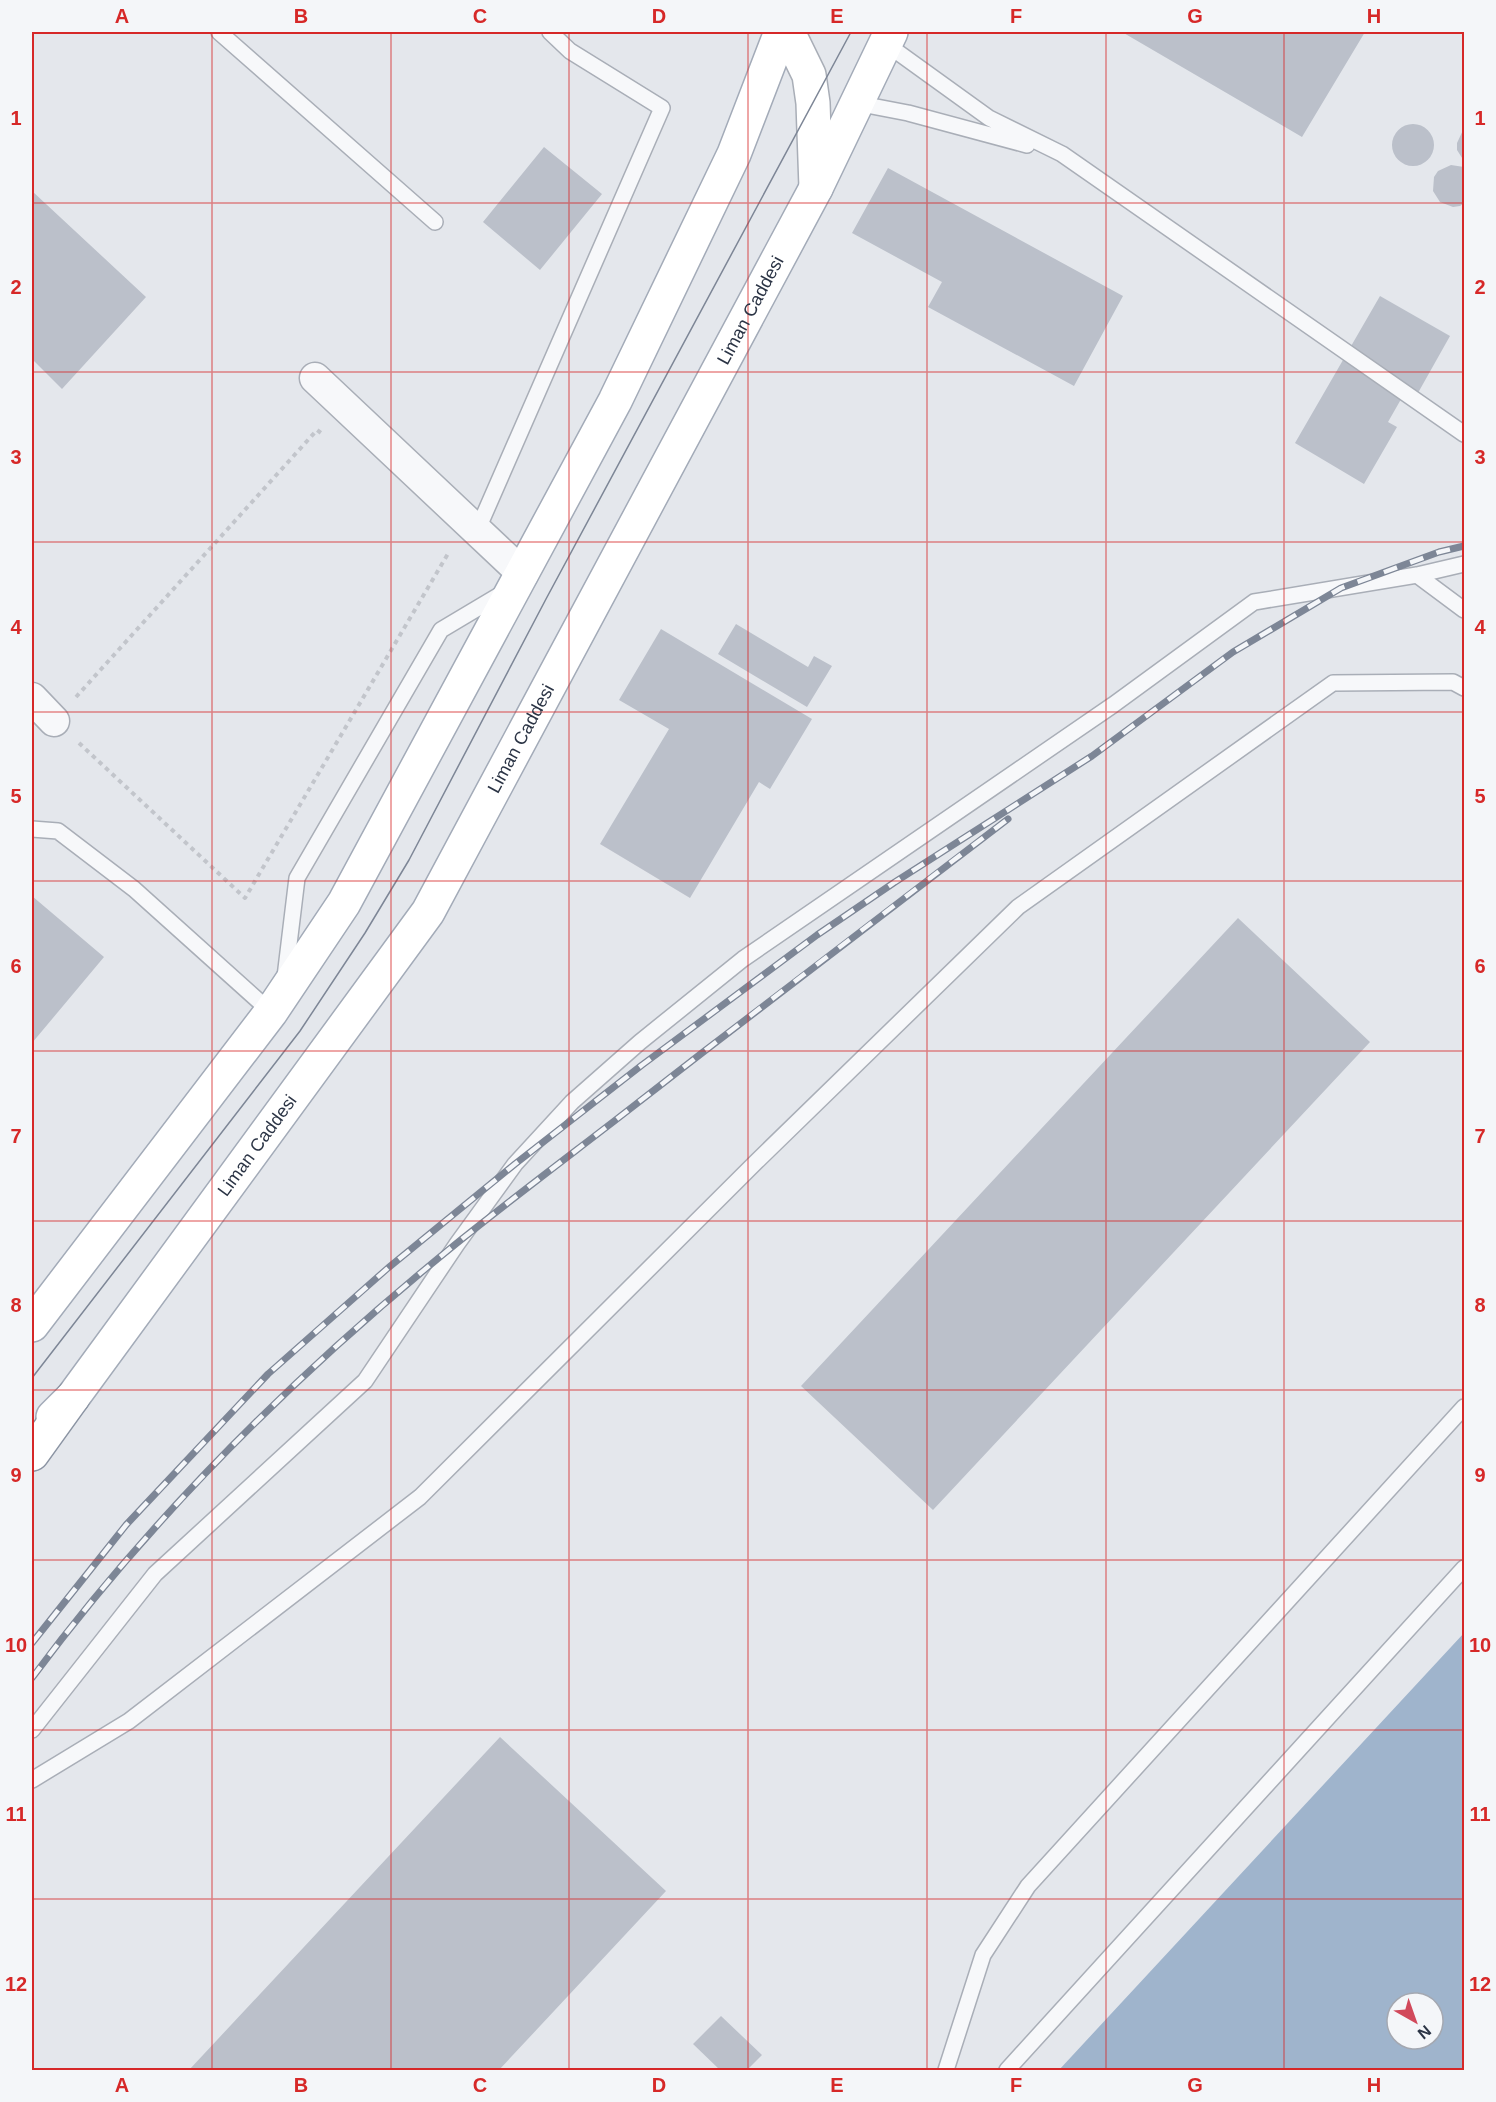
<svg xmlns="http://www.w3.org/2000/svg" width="1496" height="2102" viewBox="0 0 1496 2102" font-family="Helvetica,sans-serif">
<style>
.water{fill:#9fb4cc;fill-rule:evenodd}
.building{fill:#bbc0ca}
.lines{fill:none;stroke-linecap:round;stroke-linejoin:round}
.lane-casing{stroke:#a9aeb7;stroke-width:18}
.street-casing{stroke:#a9aeb7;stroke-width:33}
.secondary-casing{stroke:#a9aeb7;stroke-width:36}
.primary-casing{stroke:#a3abb8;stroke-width:36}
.highway-casing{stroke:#8b94a3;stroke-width:36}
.path{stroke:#c2c5cb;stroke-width:4;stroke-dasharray:4.5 4.5;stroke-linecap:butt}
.lane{stroke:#f7f8fa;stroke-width:15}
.street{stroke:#f7f8fa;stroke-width:30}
.secondary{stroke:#fff;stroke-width:33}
.primary{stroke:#fff;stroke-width:33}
.highway{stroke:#fff;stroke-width:33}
.tram{stroke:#7d8696;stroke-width:1.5}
.rail-casing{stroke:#7d8696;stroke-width:7}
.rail{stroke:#f4f6f9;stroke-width:4.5;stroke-dasharray:14;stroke-linecap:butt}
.grid{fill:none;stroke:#d62828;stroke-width:1.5;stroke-opacity:0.55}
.labels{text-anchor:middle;stroke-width:4.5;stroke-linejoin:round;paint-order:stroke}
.street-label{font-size:18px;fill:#2b3445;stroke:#f4f6f9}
.neatline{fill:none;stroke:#d62828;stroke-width:2}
.grid-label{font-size:20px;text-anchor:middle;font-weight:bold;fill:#d62828}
</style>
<rect width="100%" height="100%" fill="#e4e7ec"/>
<path class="water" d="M1464,1633V2070H1059ZM1397,2003H1433V2039H1397Z"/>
<path class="building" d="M1122,32H1365L1302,137Z
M1392 145a21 21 0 1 1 42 0a21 21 0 1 1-42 0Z
M1464,128V161L1457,150V143Z
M544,147L602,194L540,270L483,222Z
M1451,165L1464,167V203L1460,206L1453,207L1440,202L1433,191L1434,177L1438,171Z
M888,168L1123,296L1074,386L928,307L942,282L852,233Z
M32,191L146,297L62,389L32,359Z
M1380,296L1450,336L1414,400L1404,394L1388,422L1397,427L1364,484L1295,443Z
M736,624L808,667L814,656L832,666L807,707L718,654Z
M661,629L812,719L770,789L759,782L690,898L600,844L669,729L619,700Z
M32,896L104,957L32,1043Z
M1238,918L1370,1042L933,1510L801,1386Z
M500,1737L666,1891L499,2070H189Z
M721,2016L762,2055L747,2070H720L693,2044Z"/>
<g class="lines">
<g class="lane-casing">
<path id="lane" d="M219,32L435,222
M887,42L885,43L989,118L1062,154L1464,434
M856,103L908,113L1027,145
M477,531L662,108L570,51L550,32
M1417,575L1464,610
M32,829L58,831L134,889L271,1012
M285,977L297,878L441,630L503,593
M32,1730L155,1574L365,1381L457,1244L515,1164L572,1102L640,1042L743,959L1113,705L1254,602L1417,575L1464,564
M32,1780L129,1721L420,1497L756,1162L1018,907L1333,683L1453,682L1464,688
M946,2070L983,1955L1028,1886L1464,1407
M1007,2070L1464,1568"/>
</g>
<g class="street-casing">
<path id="street" d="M315,378L523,574
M32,698L54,721"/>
</g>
<g class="secondary-casing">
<path id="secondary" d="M788,32L809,75L813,103L816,188"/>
</g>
<g class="primary-casing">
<g id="primary">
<path d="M32,1325L271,1012L344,903L615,401L734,154L781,32"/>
<path id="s1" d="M53,1417L73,1397L428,912L816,188L891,32"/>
</g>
</g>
<g class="highway-casing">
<path id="highway" d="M32,1454L73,1397"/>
</g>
<path class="path" d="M76,697L317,430L321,433
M79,743L245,898L449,552"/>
<use href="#lane" class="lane"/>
<use href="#street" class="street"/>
<use href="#secondary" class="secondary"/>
<use href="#primary" class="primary"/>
<use href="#highway" class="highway"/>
<path class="tram" d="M32,1378L300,1031L365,933L409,860L546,599L851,32"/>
<g class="rail-casing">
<path id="rail" d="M32,1643L126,1525L268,1374L388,1268L515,1164L642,1065L817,935L895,882L1092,756L1233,652L1341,588L1439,552L1464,546
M32,1678C153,1515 300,1370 457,1243C508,1202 561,1162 613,1122C744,1020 876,919 1008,819"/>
</g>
<use href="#rail" class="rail"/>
</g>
<path class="grid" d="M212,32V2070M391,32V2070M569,32V2070M748,32V2070M927,32V2070M1106,32V2070M1284,32V2070M32,203H1464M32,372H1464M32,542H1464M32,712H1464M32,881H1464M32,1051H1464M32,1221H1464M32,1390H1464M32,1560H1464M32,1730H1464M32,1899H1464"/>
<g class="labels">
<g class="street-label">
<text dy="6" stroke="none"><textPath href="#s1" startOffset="1312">Liman Caddesi</textPath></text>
<text dy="6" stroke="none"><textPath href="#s1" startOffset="826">Liman Caddesi</textPath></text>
<text dy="6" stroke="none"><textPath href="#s1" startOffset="340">Liman Caddesi</textPath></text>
</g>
</g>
<rect width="1496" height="2102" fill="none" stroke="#f4f6f9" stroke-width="66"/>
<g transform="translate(1415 2021) rotate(140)"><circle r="28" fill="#f4f6f9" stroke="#a4a8b1" stroke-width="1.5"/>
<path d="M0-4.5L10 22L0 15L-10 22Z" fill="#d1495b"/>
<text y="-9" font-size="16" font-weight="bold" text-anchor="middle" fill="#2b3445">N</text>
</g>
<rect x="33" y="33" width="1430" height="2036" class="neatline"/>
<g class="grid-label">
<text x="122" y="23">A</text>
<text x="301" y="23">B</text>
<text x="480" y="23">C</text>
<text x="659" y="23">D</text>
<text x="837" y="23">E</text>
<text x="1016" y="23">F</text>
<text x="1195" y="23">G</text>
<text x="1374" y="23">H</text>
<text x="16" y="125">1</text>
<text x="1480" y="125">1</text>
<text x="16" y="294">2</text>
<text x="1480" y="294">2</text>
<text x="16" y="464">3</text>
<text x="1480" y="464">3</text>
<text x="16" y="634">4</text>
<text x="1480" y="634">4</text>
<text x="16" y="803">5</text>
<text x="1480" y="803">5</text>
<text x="16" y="973">6</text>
<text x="1480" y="973">6</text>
<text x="16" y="1143">7</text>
<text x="1480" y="1143">7</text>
<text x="16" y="1312">8</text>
<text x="1480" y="1312">8</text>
<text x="16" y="1482">9</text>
<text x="1480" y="1482">9</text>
<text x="16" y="1652">10</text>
<text x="1480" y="1652">10</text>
<text x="16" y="1821">11</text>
<text x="1480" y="1821">11</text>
<text x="16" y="1991">12</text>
<text x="1480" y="1991">12</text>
<text x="122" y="2092">A</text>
<text x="301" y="2092">B</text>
<text x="480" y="2092">C</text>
<text x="659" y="2092">D</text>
<text x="837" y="2092">E</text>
<text x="1016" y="2092">F</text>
<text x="1195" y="2092">G</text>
<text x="1374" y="2092">H</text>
</g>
</svg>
